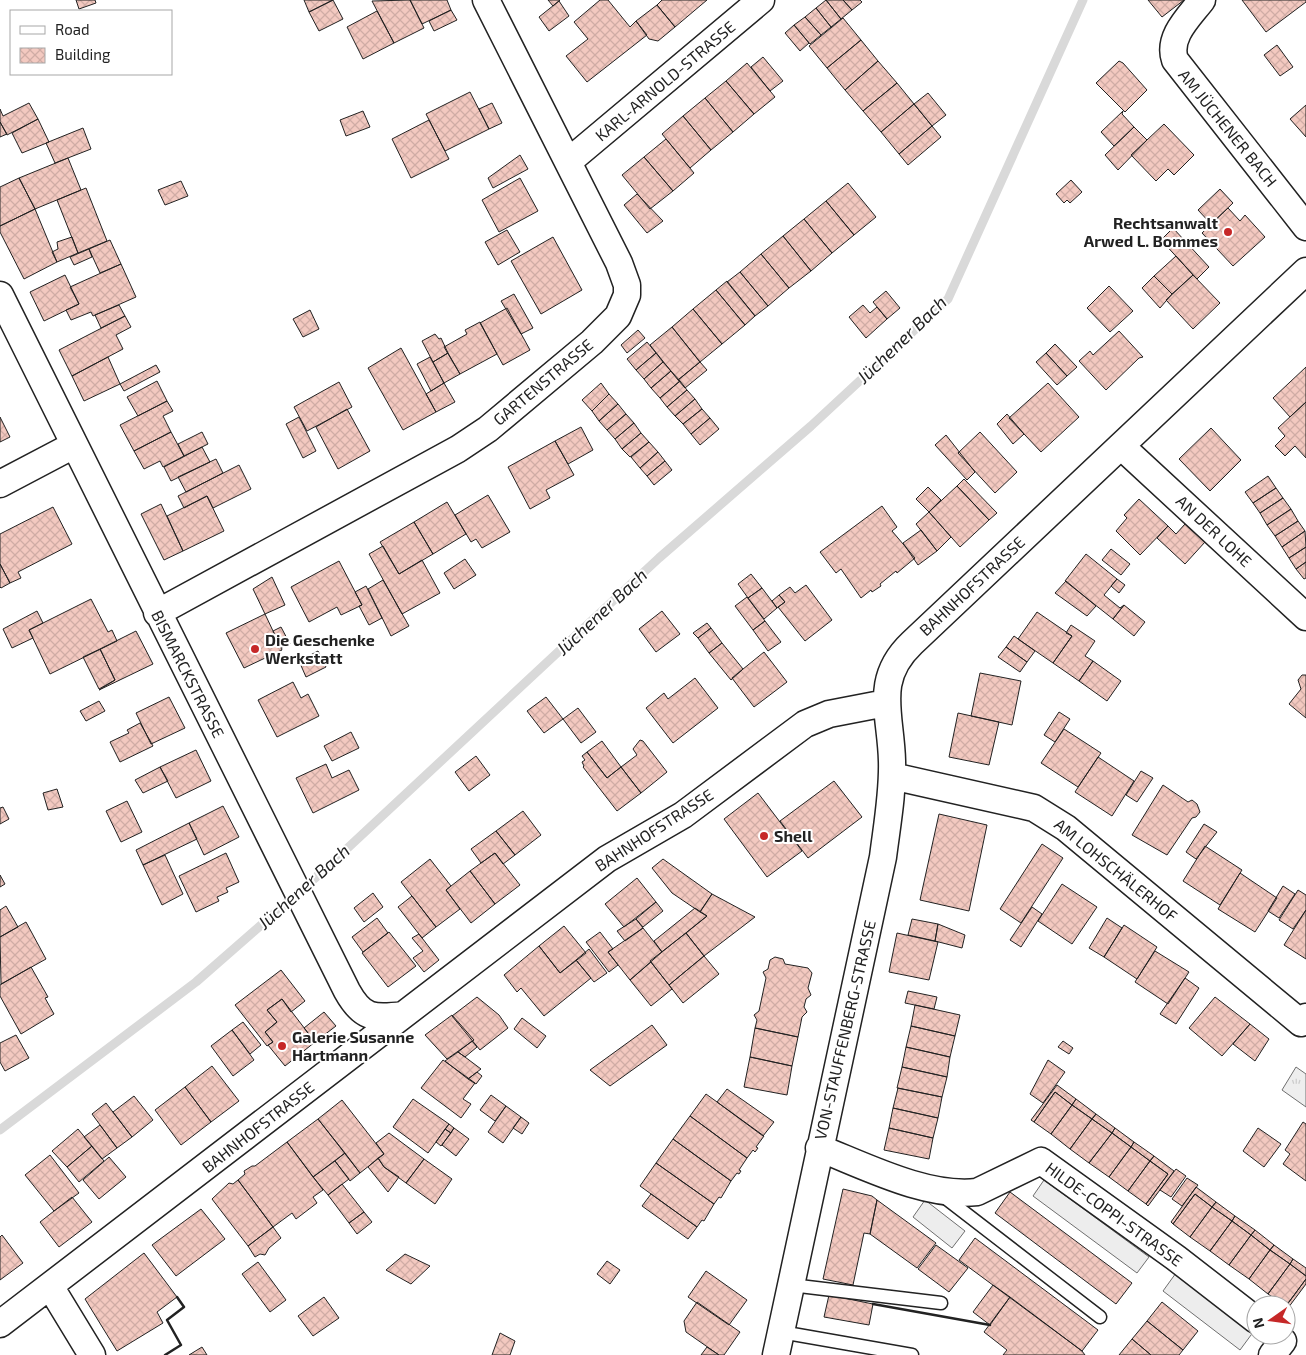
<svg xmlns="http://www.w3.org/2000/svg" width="1306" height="1355" viewBox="0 0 1306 1355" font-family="'Exo 2',sans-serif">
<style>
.grass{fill:url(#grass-tufts);stroke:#6f6f6f}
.parking{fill:#ededed;stroke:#6f6f6f}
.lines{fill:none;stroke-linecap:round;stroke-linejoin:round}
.stream{stroke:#d9d9d9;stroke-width:9}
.building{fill:url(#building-cross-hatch);stroke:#222}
.lane-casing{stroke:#222;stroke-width:15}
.street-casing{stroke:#222;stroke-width:29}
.lane{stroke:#fff;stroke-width:12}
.street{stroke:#fff;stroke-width:26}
.wall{stroke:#222;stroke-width:2.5}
.poi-dot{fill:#c62828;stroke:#fff;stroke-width:2}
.labels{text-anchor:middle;stroke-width:4;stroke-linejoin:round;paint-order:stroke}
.street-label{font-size:16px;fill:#222;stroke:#fff}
.poi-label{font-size:16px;font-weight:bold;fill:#222;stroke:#fff;text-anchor:start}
.water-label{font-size:18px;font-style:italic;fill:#222;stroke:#fff}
</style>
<defs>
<pattern id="grass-tufts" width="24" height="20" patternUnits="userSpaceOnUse" patternTransform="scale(1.25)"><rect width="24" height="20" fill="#eee"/><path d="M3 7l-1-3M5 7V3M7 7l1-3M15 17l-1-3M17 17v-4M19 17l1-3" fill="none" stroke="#ccc"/></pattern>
<pattern id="building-cross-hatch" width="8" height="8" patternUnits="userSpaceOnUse" patternTransform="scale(1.25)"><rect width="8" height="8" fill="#f3c9c0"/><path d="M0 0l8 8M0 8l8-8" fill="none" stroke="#d0aca5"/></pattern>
</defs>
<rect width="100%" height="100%" fill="#fff"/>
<path class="grass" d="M1296,1067L1306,1074V1107L1282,1090Z"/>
<path class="parking" d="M1044,1180L1149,1257L1137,1273L1033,1196Z
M925,1200L965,1231L952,1248L913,1217Z
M1176,1273L1254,1331L1240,1350L1163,1291Z"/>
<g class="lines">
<path class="stream" d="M0,1130L196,982L323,871L659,558L811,426L948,299L1083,0"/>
</g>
<path class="building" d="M76,0H95L96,3L79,9Z
M304,0H333L309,12Z
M333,0L343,19L319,31L309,12Z
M410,0H447L451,10L422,24Z
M410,0L424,28L394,43L372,1Z
M548,0H560L553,6Z
M600,0H608L630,27L636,21L647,35L587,82L566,56L588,39L574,22Z
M662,0H707L675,27L657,5Z
M826,0L841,19L831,27L816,8Z
M826,0H843L852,10L841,19Z
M843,0H860L862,2L852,10Z
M1148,0H1184L1162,17Z
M1242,0H1306V2L1266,32Z
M559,1L569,16L549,31L539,17Z
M657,5L675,27L658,41L649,39L636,21Z
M816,8L831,27L821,35L805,17Z
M451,10L457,20L434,31L429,21Z
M377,11L394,43L363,59L347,27Z
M805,17L821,35L810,44L794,25Z
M843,18L861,40L827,68L809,46Z
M794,25L809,43L800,51L785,33Z
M861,40L878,61L845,90L827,68Z
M1277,45L1293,67L1280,76L1264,55Z
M763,57L783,81L770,91L751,67Z
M878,61L897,83L863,111L845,90Z
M1119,61L1123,63L1147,90L1125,112L1096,83Z
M747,63L775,97L754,114L726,81Z
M726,81L754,114L733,132L705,98Z
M897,83L914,104L881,132L863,111Z
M470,92L489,129L445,151L426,114Z
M928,93L946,115L932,126L914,104Z
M705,98L733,132L711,150L683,116Z
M29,103L38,119L7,135L0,122V109L3,116Z
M492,103L502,123L489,129L479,109Z
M914,104L932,126L899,154L881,132Z
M1306,105V137L1290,119Z
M363,111L370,127L346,136L340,120Z
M1123,111L1122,114L1134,127L1114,146L1101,132Z
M683,116L711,150L690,168L662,134Z
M38,119L49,142L22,153L12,133Z
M429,120L449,159L411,178L392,139Z
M0,122L7,134L0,137Z
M1164,124L1194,155L1174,175L1168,169L1156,181L1131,155Z
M932,126L941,137L908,165L899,154Z
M1134,127L1147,140L1118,170L1105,155Z
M83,128L91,149L55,163L46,143Z
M666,139L694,173L673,191L644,157Z
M520,155L528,169L493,188L488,178Z
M644,157L673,191L650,209L622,175Z
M68,158L81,190L35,209L19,178Z
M19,178L35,209L0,226V187Z
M520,178L538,211L499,232L482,200Z
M1071,180L1082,192L1070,203L1067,200L1064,203L1056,194Z
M181,181L188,196L165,205L158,190Z
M848,183L876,217L854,235L826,201Z
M86,188L107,241L78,253L57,200Z
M1220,189L1233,203L1211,224L1198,210Z
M637,194L663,221L647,233L624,205Z
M826,201L854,235L832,253L804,219Z
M1228,208L1240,221L1245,215L1265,237L1233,266L1202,233Z
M35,209L57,262L24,279L0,232V226Z
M804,219L832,253L811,271L783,236Z
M1173,228L1209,267L1197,279L1161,240Z
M507,230L520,252L498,265L485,242Z
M783,236L811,271L789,288L761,254Z
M72,237L78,253L57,262L52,252L58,249L57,242Z
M553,237L582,290L541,314L511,261Z
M110,240L121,264L100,273L89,249Z
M89,249L92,257L74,265L70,257Z
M761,254L789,288L768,306L740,272Z
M1176,256L1193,275L1172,294L1154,276Z
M121,264L136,297L93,316L91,312L71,320L66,310L79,304L70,287Z
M740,272L768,306L755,316L727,282Z
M65,275L79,304L44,321L30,292Z
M1193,275L1220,303L1193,329L1166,300Z
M1154,276L1172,294L1160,308L1142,288Z
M727,281L755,316L745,325L716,290Z
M1109,286L1133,311L1110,332L1087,308Z
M716,290L745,325L722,344L693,309Z
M886,291L900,308L887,319L873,302Z
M514,294L533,328L521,334L501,301Z
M119,305L125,316L101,328L95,315Z
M863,305L870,313L877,307L887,319L866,338L849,317Z
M507,308L530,350L503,365L480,323Z
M693,309L722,344L700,362L672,327Z
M310,310L319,329L303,337L293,319Z
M125,316L131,327L116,335L123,349L72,376L59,350Z
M480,322L497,354L460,374L444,347L467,334L465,330Z
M672,327L700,362L678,380L650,345Z
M638,330L645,338L627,353L621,345Z
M1119,331L1143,357L1139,358L1106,390L1079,361L1090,351L1093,355Z
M435,334L439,339L441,338L448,353L433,362L422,341Z
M647,342L656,353L636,370L627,359Z
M1055,344L1077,367L1067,376L1046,353Z
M401,348L436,412L403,430L368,368Z
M448,353L460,374L444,383L433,362Z
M656,353L663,362L644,379L636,370Z
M1046,353L1067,376L1057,385L1036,362Z
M108,357L120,384L84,401L72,376Z
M430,357L444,383L431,391L417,364Z
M663,362L671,371L651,388L644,379Z
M700,362L707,370L685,388L678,380Z
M156,365L160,372L124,391L120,384Z
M1306,367V402L1290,417L1273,398Z
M671,371L680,381L660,398L651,388Z
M157,381L167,401L138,416L127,397Z
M680,381L687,390L667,407L660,398Z
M339,382L352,407L307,431L294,407Z
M444,383L455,402L436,412L426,394Z
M601,383L609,394L592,411L582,400Z
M1048,383L1079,417L1041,452L1009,418Z
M687,390L695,399L675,416L667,407Z
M609,394L618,404L599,421L592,411Z
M695,399L702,409L683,424L675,416Z
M167,401L173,411L163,416L171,432L134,451L120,425Z
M1306,402V458L1295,446L1285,456L1275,446L1285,436L1278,428Z
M618,404L626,414L607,430L599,421Z
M347,409L370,451L338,469L316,427Z
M702,409L710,418L691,434L683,424Z
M626,414L634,423L615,439L607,430Z
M1007,414L1024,434L1013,444L997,424Z
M0,417L10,437L0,442Z
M299,417L316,451L303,458L286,424Z
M710,418L719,429L700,445L691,434Z
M634,423L641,433L622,449L615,439Z
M581,427L593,450L568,464L555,441Z
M1211,428L1241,460L1210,491L1179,459Z
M171,432L184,456L163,467L160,461L144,469L134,451Z
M202,432L208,444L184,456L178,444Z
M980,432L1017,472L995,493L958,453Z
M641,433L649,442L630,457L622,449Z
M946,435L975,472L967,480L935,445Z
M555,441L574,475L546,490L550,498L530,509L508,467Z
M649,442L658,452L640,468L631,457Z
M202,447L210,462L171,481L164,467Z
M658,452L665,461L647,476L640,468Z
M216,459L223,473L186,492L178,477Z
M665,461L672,470L654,485L647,476Z
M239,465L251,489L213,508L207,496L184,508L178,496Z
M1268,476L1276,488L1253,503L1245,492Z
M964,479L997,513L989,520L957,486Z
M957,486L989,520L960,547L929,512Z
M928,487L941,500L929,512L916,499Z
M1276,488L1283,498L1260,513L1253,503Z
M488,495L510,532L482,548L476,539L471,542L455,515Z
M207,496L224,531L183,551L167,516Z
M1283,498L1291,509L1267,525L1260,513Z
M1139,499L1168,526L1140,555L1116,531L1127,518L1124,515Z
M447,502L466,534L433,554L414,522Z
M161,504L183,551L164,560L141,514Z
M882,506L897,527L892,531L915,558L897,573L896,571L880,584L881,586L872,592L871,590L861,598L841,569L836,573L820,552Z
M53,507L72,544L18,572L21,578L10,583L0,564V534Z
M1291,509L1298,521L1275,536L1267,525Z
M929,512L951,537L937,551L916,524Z
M1298,521L1305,531L1282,547L1275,536Z
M414,522L433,554L399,574L380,542Z
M1185,524L1205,542L1185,564L1157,538L1168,526L1176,534Z
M921,530L937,551L918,565L903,543Z
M1305,531L1306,547L1289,558L1282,547Z
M383,546L399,574L422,560L440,593L402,614L369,554Z
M1306,547V562L1296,569L1289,558Z
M1111,549L1130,564L1121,575L1102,560Z
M1086,554L1117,579L1104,595L1120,608L1124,605L1113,619L1065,581Z
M465,559L476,575L454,589L444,573Z
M339,561L362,605L341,615L337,607L309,622L291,587Z
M1306,562V578L1304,579L1296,569Z
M0,564L10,583L1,588L0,587Z
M751,574L762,588L748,598L738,584Z
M272,577L285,605L265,614L253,589Z
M1117,579L1125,585L1119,593L1111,586Z
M383,580L409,626L391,636L368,589Z
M1066,581L1096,606L1087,616L1055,593Z
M806,585L832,620L805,641L778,607L785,602L779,595L790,587L795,593Z
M366,586L382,618L369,625L359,606L362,605L355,592Z
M762,588L777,608L764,619L748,598Z
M779,595L785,602L777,608L772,601Z
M747,597L765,621L753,630L735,606Z
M91,599L108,632L112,630L117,641L50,674L29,630Z
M1124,605L1145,622L1134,636L1113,619Z
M37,611L43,623L29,630L33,638L12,648L3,629Z
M662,611L680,634L656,652L639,629Z
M1037,612L1072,636L1053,663L1018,639Z
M265,614L282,650L244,668L226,633Z
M765,621L781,642L768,651L753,630Z
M707,623L711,628L698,638L693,633Z
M1071,625L1095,641L1085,656L1093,661L1079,681L1053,663L1072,636L1066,633Z
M281,627L290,644L282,648L273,631Z
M711,628L722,643L709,653L698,638Z
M136,631L153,664L99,690L115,680L100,649Z
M1014,636L1035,651L1027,662L1006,647Z
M722,643L743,669L731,680L709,653Z
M1006,647L1027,662L1020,672L998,657Z
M100,649L115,680L99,689L83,657Z
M318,651L326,667L306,677L299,661Z
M764,652L787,682L754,707L732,678Z
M1093,661L1121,681L1107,701L1079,681Z
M980,673L1021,681L1012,725L971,716Z
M1302,675H1306V718L1289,704L1301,689L1298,680Z
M695,678L718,708L673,743L646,708L664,693L668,699Z
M293,682L301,698L308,694L319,716L277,737L258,700Z
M169,697L185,728L151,744L136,713Z
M546,697L563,719L544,733L527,711Z
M99,701L105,711L86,721L80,711Z
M578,708L596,732L581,743L563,719Z
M1059,712L1070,719L1055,742L1044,735Z
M958,713L999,722L989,765L949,757Z
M140,723L153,746L120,762L110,742L129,733L127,730Z
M1064,729L1101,753L1078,787L1041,763Z
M351,732L359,748L332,761L324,746Z
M640,740L643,741L667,772L641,793L621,767L637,755L633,749Z
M602,741L621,767L607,778L587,752Z
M196,750L211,781L176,798L160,767Z
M587,752L607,778L621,767L641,793L617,811L583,767L584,766L582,762L585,760L582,756Z
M476,756L490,775L469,791L455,772Z
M1098,757L1134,781L1112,816L1075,792Z
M326,764L332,778L349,770L359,790L313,813L296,778Z
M160,767L168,781L143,793L135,780Z
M1141,771L1153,778L1137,802L1126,795Z
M834,781L862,817L808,858L780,821Z
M1163,785L1188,802L1192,800L1197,804L1200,812L1196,817L1192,818L1167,855L1132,835Z
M57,789L63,807L48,810L43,793Z
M758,793L802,851L767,877L724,819Z
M127,801L142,832L121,842L106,811Z
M223,806L239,837L204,855L189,823Z
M3,807L9,819L0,824V808Z
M523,811L541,835L515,855L496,831Z
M939,814L987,825L969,911L920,900Z
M189,823L197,839L143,865L136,850Z
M1204,824L1217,832L1196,859L1186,852Z
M496,831L515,855L503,864L495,853L481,863L471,849Z
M1042,844L1063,858L1021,923L1000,909Z
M1205,846L1242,870L1220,905L1183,881Z
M226,853L239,882L226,888L228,892L217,897L219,901L196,912L179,876Z
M495,853L520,885L495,904L470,871Z
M165,855L183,894L162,905L143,865Z
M430,859L451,886L446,890L460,909L436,927L401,882Z
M663,859L712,894L700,912L672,893L652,868Z
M470,871L495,904L471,923L446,890Z
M1240,873L1277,898L1255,932L1218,909Z
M0,875L5,884L0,887Z
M637,878L656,902L624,927L605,904Z
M1062,884L1097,907L1072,944L1038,921Z
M1283,886L1295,894L1279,918L1268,911Z
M1298,890L1306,895V910L1293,929L1279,920Z
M373,893L383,907L364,922L354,908Z
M712,894L755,917L704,956L686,933L707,916L700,912Z
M412,896L436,927L422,938L398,907Z
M656,902L663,911L643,927L636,919Z
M6,906L18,927L0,937V910Z
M1032,907L1042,914L1021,947L1010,940Z
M695,908L707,916L662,952L654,941Z
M1306,910V959L1284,945Z
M377,918L388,933L363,952L352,937Z
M1107,918L1122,928L1104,957L1089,948Z
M636,919L643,928L625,941L617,931Z
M912,919L938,924L935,941L908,935Z
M26,922L46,959L1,984L0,937Z
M938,924L965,935L962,948L935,941Z
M1124,925L1157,947L1137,979L1104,957Z
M564,926L586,953L560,973L539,946Z
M643,928L662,952L630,980L608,952Z
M389,932L416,966L388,987L362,953Z
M600,932L613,949L608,952L618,965L609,972L586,942Z
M686,933L704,956L669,985L650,961Z
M897,933L938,942L929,980L889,972Z
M419,934L439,960L424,972L413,958L423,951L412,938Z
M539,946L560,973L576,960L591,978L544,1016L521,988L517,992L504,975Z
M589,949L607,973L594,982L576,960Z
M1155,951L1189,972L1168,1004L1135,982Z
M704,956L719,974L683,1003L669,985Z
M775,957L783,959L785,964L808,968L812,973L808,988L811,995L806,999L804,1007L807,1012L802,1017L798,1037L755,1028L757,1020L754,1015L759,1011L766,978L763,972L768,969L770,960Z
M651,962L672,989L651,1006L630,980Z
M31,967L48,997L45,998L54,1014L21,1034L0,996V985Z
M281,970L305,1001L291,1012L282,999L267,1010L277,1022L265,1032L273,1042L267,1046L235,1005Z
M1185,978L1199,988L1176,1024L1160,1014Z
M908,991L937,997L934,1009L905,1003Z
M477,997L499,1015L508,1028L480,1050L452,1016Z
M1215,997L1250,1024L1222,1056L1189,1028Z
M282,999L315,1042L285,1066L268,1045L273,1042L265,1032L277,1022L267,1010Z
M915,1005L960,1015L955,1036L911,1026Z
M324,1012L336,1026L315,1042L304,1028Z
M452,1015L474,1040L447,1059L425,1035Z
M522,1018L546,1036L537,1048L514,1029Z
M243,1022L261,1045L250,1054L232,1030Z
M1250,1024L1269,1039L1255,1061L1233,1044Z
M652,1025L667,1045L610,1086L590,1070Z
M911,1026L955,1036L950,1057L906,1047Z
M755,1028L798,1037L792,1066L750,1057Z
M232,1030L254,1060L233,1076L211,1046Z
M16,1035L29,1058L5,1071L0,1062V1043Z
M472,1041L477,1047L465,1057L458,1052Z
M1063,1041L1073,1048L1069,1054L1058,1047Z
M906,1047L950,1057L947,1077L902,1067Z
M458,1052L465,1057L481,1069L468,1079L445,1061Z
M750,1057L792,1066L787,1095L744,1087Z
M443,1060L475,1083L463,1099L471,1104L461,1118L421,1088Z
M1048,1060L1065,1072L1043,1103L1030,1094Z
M212,1066L239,1101L211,1122L185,1087Z
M902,1067L947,1077L942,1097L897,1088Z
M477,1072L482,1076L476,1084L468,1079Z
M1057,1085L1076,1099L1072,1105L1055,1092L1034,1122L1031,1120Z
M185,1087L211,1122L181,1145L155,1110Z
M898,1088L942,1097L938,1118L893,1108Z
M727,1089L774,1122L763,1136L717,1102Z
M1055,1092L1072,1105L1051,1134L1034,1122Z
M706,1094L764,1136L756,1147L758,1148L755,1152L753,1150L747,1158L690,1116Z
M491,1095L506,1106L495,1121L480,1110Z
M134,1096L153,1120L132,1137L113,1112Z
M413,1099L449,1124L428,1153L393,1127Z
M1076,1099L1096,1114L1092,1119L1072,1105Z
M342,1100L384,1154L360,1173L318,1119Z
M106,1103L132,1137L117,1148L92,1114Z
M1072,1105L1092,1119L1070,1149L1051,1134Z
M506,1106L521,1117L503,1143L488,1132Z
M893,1108L938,1118L933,1138L889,1128Z
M1096,1114L1115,1128L1112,1133L1092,1119Z
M690,1116L747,1158L739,1170L741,1171L739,1174L737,1173L731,1181L673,1139Z
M521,1117L529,1123L522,1134L513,1128Z
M318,1119L345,1153L313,1177L287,1142Z
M1092,1119L1112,1133L1089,1163L1070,1149Z
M1303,1122L1306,1124V1181L1283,1164L1290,1154L1285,1150Z
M449,1124L454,1128L451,1133L445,1129Z
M100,1125L117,1148L102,1159L84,1137Z
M454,1128L469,1139L456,1156L442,1145Z
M889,1128L933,1138L929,1159L884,1150Z
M1115,1128L1134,1142L1131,1147L1112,1133Z
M1258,1128L1281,1144L1264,1167L1243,1151Z
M78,1129L92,1146L67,1167L52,1151Z
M445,1129L451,1133L441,1146L436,1142Z
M389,1133L424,1159L406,1183L384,1167L378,1158L384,1154L376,1143Z
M1112,1133L1131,1147L1109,1177L1089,1163Z
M673,1139L731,1181L721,1198L719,1197L714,1204L656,1163Z
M287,1142L323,1190L313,1197L317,1203L296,1219L292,1213L273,1227L238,1180L245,1174L244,1171L252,1166H255Z
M1134,1142L1154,1156L1150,1161L1131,1147Z
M92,1146L104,1161L79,1182L67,1167Z
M1131,1147L1150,1161L1128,1191L1109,1177Z
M345,1153L360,1173L350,1181L335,1161Z
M50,1155L79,1193L54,1211L25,1175Z
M1154,1156L1174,1171L1148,1206L1146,1204L1168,1174L1150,1161Z
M109,1157L126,1177L99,1199L83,1180Z
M378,1158L384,1167L399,1177L388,1192L368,1167Z
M424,1159L452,1179L435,1204L406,1183Z
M335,1161L349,1179L328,1195L313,1177Z
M1150,1161L1168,1174L1146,1204L1128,1191Z
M656,1163L714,1204L704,1221L702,1220L697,1227L640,1186Z
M1176,1169L1186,1176L1171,1197L1160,1190Z
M1187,1178L1198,1185L1182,1206L1172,1199Z
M238,1180L273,1227L248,1246L212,1199L229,1183L233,1184Z
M342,1184L364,1212L349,1223L328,1195Z
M1196,1187L1216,1202L1212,1207L1195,1194L1173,1224L1171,1222Z
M843,1189L872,1196L877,1200L870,1234L864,1233L853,1285L823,1279Z
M1010,1192L1132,1283L1116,1304L995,1213Z
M651,1194L697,1227L688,1239L642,1206Z
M1195,1194L1212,1207L1190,1237L1173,1224Z
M72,1197L92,1222L59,1247L40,1222Z
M877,1200L936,1243L917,1268L870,1234Z
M1216,1202L1235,1216L1232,1221L1212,1207Z
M1212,1207L1232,1221L1210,1251L1190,1237Z
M201,1209L225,1239L176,1276L152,1245Z
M364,1212L372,1222L357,1234L349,1223Z
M1235,1216L1255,1230L1251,1235L1232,1221Z
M1232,1221L1251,1235L1229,1265L1210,1251Z
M273,1227L281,1238L269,1248L265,1255L260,1254L255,1257L248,1246Z
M1255,1230L1274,1245L1270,1250L1251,1235Z
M2,1235L23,1263L0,1280V1237Z
M1251,1235L1270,1250L1249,1279L1229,1265Z
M975,1238L1098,1330L1082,1351L959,1260Z
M936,1245L968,1268L949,1292L918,1269Z
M1274,1245L1293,1259L1290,1264L1270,1250Z
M1270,1250L1290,1264L1268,1294L1249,1279Z
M144,1253L177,1297L157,1312L163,1323L117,1351L85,1299Z
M405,1254L430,1266L411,1284L386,1270Z
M1293,1259L1306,1268V1276L1290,1264Z
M607,1261L620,1270L610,1284L597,1274Z
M258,1262L286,1300L270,1312L242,1274Z
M1290,1264L1306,1276V1279L1286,1306L1268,1294Z
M706,1271L747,1300L729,1325L688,1297Z
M1306,1279V1284L1288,1308L1286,1306Z
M993,1285L1010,1297L990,1325L973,1312Z
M829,1295L873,1304L869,1325L824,1317Z
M324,1297L339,1318L313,1336L298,1316Z
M1010,1297L1082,1351L1085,1355H1003L1007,1350L984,1332Z
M697,1302L740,1332L724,1355H719L686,1332L684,1321Z
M1162,1302L1198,1331L1183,1350L1147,1321Z
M1147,1321L1183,1350L1179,1355H1151L1132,1339Z
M500,1333L515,1341L510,1355H492Z
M1132,1339L1151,1355H1119Z
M202,1347L207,1355H189Z
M707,1347L719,1355H701Z"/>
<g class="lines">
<g class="lane-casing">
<path id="lane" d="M943,1196L1100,1317
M791,1285L941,1303
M781,1332L912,1355"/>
</g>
<g class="street-casing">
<path id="street" d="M1202,0C1189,17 1167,37 1175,60L1306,227
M568,162L761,0
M0,295L347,991C362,1018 373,1019 403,1015
M1121,446L1306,617
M0,484L74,445
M157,613L458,449L488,429L592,342L618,316L627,295V285L619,263L486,0
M892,776L1034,808L1066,828L1301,1023L1306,1017
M819,1148C865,1166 927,1198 977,1192L1041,1161L1176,1258L1256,1320
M50,1286L92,1355
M0,1324L607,859L683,815L805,724L829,714L886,703
M776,1355L883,857C887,825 893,793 892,761C891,714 873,680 912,643L1306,271
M1272,1355L1283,1341L1276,1335"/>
</g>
<use href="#lane" class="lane"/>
<use href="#street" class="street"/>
<path class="wall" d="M873,1304L990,1325
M165,1355L181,1345L167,1320L184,1307L177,1297"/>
</g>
<g class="poi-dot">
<circle cx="1228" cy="232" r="5"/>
<circle cx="255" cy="649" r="5"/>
<circle cx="764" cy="836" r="5"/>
<circle cx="282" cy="1046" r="5"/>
</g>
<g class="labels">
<g class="street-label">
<text transform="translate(665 81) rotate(-40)" y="6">KARL-ARNOLD-STRASSE</text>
<text transform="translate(1228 128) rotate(51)" y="6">AM JÜCHENER BACH</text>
<text transform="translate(543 382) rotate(-40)" y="6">GARTENSTRASSE</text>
<text transform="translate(1214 531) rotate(43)" y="6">AN DER LOHE</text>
<text transform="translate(972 586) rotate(-43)" y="6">BAHNHOFSTRASSE</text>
<text transform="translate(188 674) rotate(63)" y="6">BISMARCKSTRASSE</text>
<text transform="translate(654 830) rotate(-33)" y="6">BAHNHOFSTRASSE</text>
<text transform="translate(1116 870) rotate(39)" y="6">AM LOHSCHÄLERHOF</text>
<text transform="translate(845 1030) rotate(-77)" y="6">VON-STAUFFENBERG-STRASSE</text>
<text transform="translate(258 1127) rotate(-38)" y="6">BAHNHOFSTRASSE</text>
<text transform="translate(1114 1214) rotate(36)" y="6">HILDE-COPPI-STRASSE</text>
</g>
<g class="poi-label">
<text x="1218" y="229" text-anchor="end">Rechtsanwalt<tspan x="1218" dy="18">Arwed L. Bommes</tspan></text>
<text x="265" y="646">Die Geschenke<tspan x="265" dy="18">Werkstatt</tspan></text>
<text x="774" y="842">Shell</text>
<text x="292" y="1043">Galerie Susanne<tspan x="292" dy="18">Hartmann</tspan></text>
</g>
<g class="water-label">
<text transform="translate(902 340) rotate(-44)" y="6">Jüchener Bach</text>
<text transform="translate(602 612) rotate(-43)" y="6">Jüchener Bach</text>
<text transform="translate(304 887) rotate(-42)" y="6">Jüchener Bach</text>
</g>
</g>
<rect x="10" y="10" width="162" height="65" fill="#ffffff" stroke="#a7a7a7"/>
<rect x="20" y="26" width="25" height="8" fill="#ffffff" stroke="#a7a7a7"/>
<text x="55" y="35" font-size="15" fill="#222222">Road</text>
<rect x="20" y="48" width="25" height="15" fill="url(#building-cross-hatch)" stroke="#a7a7a7"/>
<text x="55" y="60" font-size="15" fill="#222222">Building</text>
<g transform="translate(1271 1320) rotate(256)"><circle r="24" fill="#ffffff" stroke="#a7a7a7"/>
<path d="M0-4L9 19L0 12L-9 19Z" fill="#c62828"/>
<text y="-8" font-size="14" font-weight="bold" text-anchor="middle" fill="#222222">N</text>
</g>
</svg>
